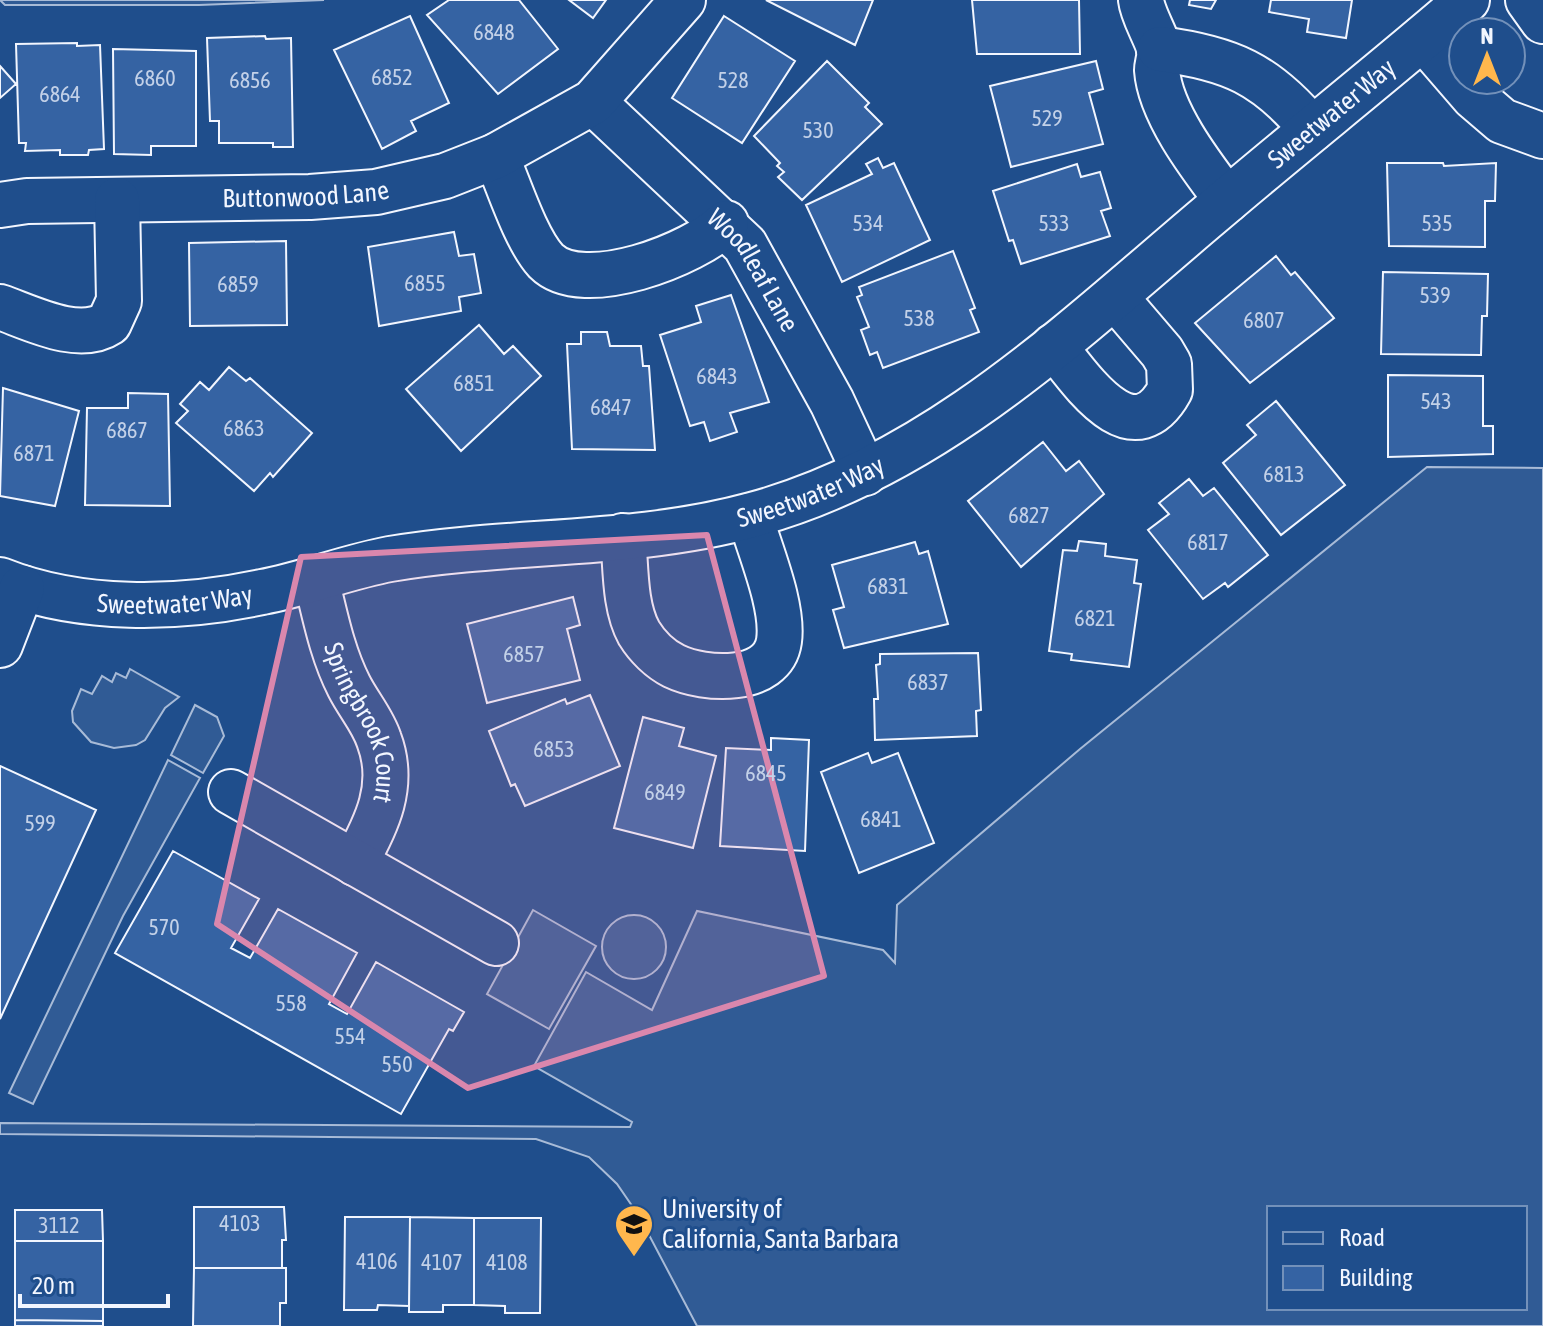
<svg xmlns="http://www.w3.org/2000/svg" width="1543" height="1326" viewBox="0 0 1543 1326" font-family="'Asap Condensed',sans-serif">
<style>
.built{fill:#305b95;stroke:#a8bbd7;stroke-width:2;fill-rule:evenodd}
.building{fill:#3563a3;stroke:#f2f6ff;stroke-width:2}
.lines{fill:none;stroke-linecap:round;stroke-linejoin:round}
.street-casing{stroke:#f2f6ff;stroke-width:48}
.street{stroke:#1f4e8c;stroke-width:44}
.marked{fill:#da87ad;fill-opacity:0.2;stroke:#da87ad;stroke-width:6;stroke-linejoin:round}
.labels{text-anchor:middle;stroke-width:6;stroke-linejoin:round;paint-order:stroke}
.number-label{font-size:22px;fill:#c3d1e8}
.street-label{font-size:26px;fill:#f2f6ff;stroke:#1f4e8c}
.poi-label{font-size:26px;fill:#f2f6ff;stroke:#1f4e8c;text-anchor:start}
</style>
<rect width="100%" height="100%" fill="#1f4e8c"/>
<path class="built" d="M0,0H324L199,5H5Z
M1427,467L1543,468V1326H697L639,1216L617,1184L589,1157L536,1139L0,1134V1123L630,1127L632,1122L534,1066L586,972L652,1010L697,911L883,950L895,963L897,905L1080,749ZM1269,1208H1525V1308H1269Z
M130,669L179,697L165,708L145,740L136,745L114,748L91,742L73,722L72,711L81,689L92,694L102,676L112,682L116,673L126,678Z
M195,705L217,717L224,736L203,773L171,755Z
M168,760L200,778L123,916L33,1104L9,1093Z
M533,910L596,946L549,1029L487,994Z
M602 947a32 32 0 1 1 64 0a32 32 0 1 1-64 0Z"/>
<path class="building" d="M449,0H519L558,49L498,94L427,15Z
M569,0H606L593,18Z
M766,0H873L855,45Z
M972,0H1079L1080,54H977Z
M1190,0H1216L1211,9L1189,5Z
M1271,0H1352L1346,38L1307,32L1309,19L1269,12Z
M410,16L449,103L411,121L416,131L382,149L334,50Z
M724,16L795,61L742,143L672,98Z
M265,36L266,39L291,38L293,147H273V143H219V121H210L207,38Z
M77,43V46L100,45L104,149L89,150L88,155H60V150L25,151L26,143H19L16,44Z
M113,49L196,51V146H151V155L114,154Z
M827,61L869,103L865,107L882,124L802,200L778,177L784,172L777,166L780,163L754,136Z
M1096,61L1103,89L1089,93L1103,144L1011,167L990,86Z
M0,66L16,84L0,98Z
M878,158L883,168L894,163L930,240L842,282L806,205L872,174L866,164Z
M1387,163H1443L1444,166L1496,163L1495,201H1485V247L1389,246Z
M1077,164L1081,177L1100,172L1111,208L1101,211L1110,236L1021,264L1013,240L1009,241L993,191Z
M454,232L459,256L474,254L481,293L459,297L461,311L379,326L368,247Z
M286,241L287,325L190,326L189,243Z
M953,251L975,308L970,310L979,332L883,368L877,352L870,355L861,330L869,327L857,297L862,295L859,287Z
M1276,256L1291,275L1295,272L1334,318L1250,383L1195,323Z
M1383,272L1488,274L1487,316H1482L1481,355L1381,354Z
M731,295L769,402L730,413L737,432L710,441L704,422L690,426L660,335L701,322L696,306Z
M479,325L504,354L513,346L541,376L461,451L406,389Z
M581,332H607L610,346H641L643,366H649L655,450L572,449L567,344H581Z
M229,367L246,381L250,378L312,433L273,477L270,473L254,491L176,423L188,411L180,404L200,382L209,390Z
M1388,375L1483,376V426H1493V454L1388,457Z
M3,388L79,411L55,506L0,496Z
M128,393L168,394L170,506L85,505L87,408H128Z
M1276,401L1345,485L1281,535L1223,463L1256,435L1247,425Z
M1043,442L1066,471L1079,461L1104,494L1021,567L968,501Z
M1189,479L1203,496L1214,488L1268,555L1228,587L1225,583L1203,599L1148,530L1169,514L1159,503Z
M1079,541L1106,544L1105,556L1137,560L1134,583L1141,584L1129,667L1071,660L1072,654L1049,651L1063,550L1077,551Z
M915,542L919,554L928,551L948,624L844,648L833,610L844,607L832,565Z
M573,597L580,625L567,629L580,680L487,703L467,624Z
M978,653L981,710L976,711L977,736L875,740L874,699H878L876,665L880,664V654Z
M590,695L620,766L525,806L515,784L511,786L489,731L565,699L567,704Z
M643,717L684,728L679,746L716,756L693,848L614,828Z
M771,738L809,740L805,851L720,846L726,748L771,750Z
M868,753L872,763L898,753L934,843L859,873L821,772Z
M0,766L96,810L0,1019Z
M173,851L259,899L231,948L250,958L278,909L357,953L329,1004L347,1014L376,962L464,1012L453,1031L449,1029L401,1114L115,953Z
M194,1207H284L286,1240H282V1268H194Z
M15,1210H102L103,1241H15Z
M345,1217H410L409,1306L378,1305L377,1310H344Z
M410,1217L474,1218V1305H443V1312H409Z
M474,1218H541L540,1313H505V1306L474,1305Z
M15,1241H103V1321L15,1320Z
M194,1268H286V1303H280V1326H193Z
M15,1320L103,1321V1326H15Z"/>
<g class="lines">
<g class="street-casing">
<g id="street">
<path d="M1141,0C1143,17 1159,40 1159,52C1160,58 1157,64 1157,70C1160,113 1202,167 1227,200"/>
<path d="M1528,0L1543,21"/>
<path d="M1423,38L1474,97L1502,121L1543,136"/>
<path d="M1160,49C1230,58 1266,74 1312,129"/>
<path id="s1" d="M593,102L745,245L832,402L865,473"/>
<path d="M496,156C509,185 525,238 546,261C583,298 695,254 726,223"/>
<path id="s2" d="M0,205L27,201L310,197L376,192L445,176L496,156L593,102L683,0"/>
<path d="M0,307C31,318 79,343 109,323L119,301L117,200"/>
<path d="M1054,346C1080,378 1132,459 1170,390L1169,364L1162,352L1115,297"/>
<path d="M623,536C626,566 624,606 639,633C647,646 660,659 674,666C705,681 773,684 779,641C784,606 760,551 750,516"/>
<path id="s3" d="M316,579C325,615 332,653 349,686C358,704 373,721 379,740C396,785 377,824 355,863"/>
<path id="s4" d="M0,580C80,612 178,610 262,592C305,584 347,567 390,559C509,539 635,547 752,515C934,466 1072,331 1212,213C1296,141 1383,73 1467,0"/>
<path d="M0,645L22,588"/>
<path d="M231,792L496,943"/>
</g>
</g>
<use href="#street" class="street"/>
</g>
<path class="marked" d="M707,535L824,976L468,1088L217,924L301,557Z"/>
<defs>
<g id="university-pin" transform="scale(2)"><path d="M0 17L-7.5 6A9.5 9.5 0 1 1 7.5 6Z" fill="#ffb74d" stroke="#1f4e8c"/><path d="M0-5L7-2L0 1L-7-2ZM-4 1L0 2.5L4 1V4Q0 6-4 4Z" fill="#111"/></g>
</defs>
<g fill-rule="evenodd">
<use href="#university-pin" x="634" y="1224"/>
</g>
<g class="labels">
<g class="number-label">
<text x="494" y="40">6848</text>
<text x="392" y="85">6852</text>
<text x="155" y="86">6860</text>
<text x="250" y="88">6856</text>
<text x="733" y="88">528</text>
<text x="60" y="102">6864</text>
<text x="1047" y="126">529</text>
<text x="818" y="138">530</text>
<text x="868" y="231">534</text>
<text x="1054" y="231">533</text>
<text x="1437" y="231">535</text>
<text x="425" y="291">6855</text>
<text x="238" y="292">6859</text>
<text x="1435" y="303">539</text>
<text x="919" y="326">538</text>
<text x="1264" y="328">6807</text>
<text x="717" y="384">6843</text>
<text x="474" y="391">6851</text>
<text x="1436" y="409">543</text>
<text x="611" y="415">6847</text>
<text x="244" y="436">6863</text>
<text x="127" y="438">6867</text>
<text x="34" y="461">6871</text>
<text x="1284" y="482">6813</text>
<text x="1029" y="523">6827</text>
<text x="1208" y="550">6817</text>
<text x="888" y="594">6831</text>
<text x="1095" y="626">6821</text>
<text x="524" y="662">6857</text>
<text x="928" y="690">6837</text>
<text x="554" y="757">6853</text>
<text x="766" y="781">6845</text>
<text x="665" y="800">6849</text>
<text x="881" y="827">6841</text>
<text x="40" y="831">599</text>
<text x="164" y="935">570</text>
<text x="291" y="1011">558</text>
<text x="350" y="1044">554</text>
<text x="397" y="1072">550</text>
<text x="240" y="1231">4103</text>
<text x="59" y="1233">3112</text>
<text x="377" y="1269">4106</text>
<text x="442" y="1270">4107</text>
<text x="507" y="1270">4108</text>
</g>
<g class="street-label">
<text dy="9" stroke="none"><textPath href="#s4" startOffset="1474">Sweetwater Way</textPath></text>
<text dy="9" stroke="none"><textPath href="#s2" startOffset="306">Buttonwood Lane</textPath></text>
<text dy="9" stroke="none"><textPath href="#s1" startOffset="234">Woodleaf Lane</textPath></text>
<text dy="9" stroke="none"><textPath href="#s4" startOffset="826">Sweetwater Way</textPath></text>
<text dy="9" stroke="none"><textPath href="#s4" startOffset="178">Sweetwater Way</textPath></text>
<text dy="9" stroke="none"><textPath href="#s3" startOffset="152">Springbrook Court</textPath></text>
</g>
<g class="poi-label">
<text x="662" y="1218">University of<tspan x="662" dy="30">California, Santa Barbara</tspan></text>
</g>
</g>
<rect x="1267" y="1206" width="260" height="104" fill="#1f4e8c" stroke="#7391ba" stroke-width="2"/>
<rect x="1283" y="1232" width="40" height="12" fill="#1f4e8c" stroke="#7391ba" stroke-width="2"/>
<text x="1339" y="1246" font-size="24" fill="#f2f6ff">Road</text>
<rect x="1283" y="1266" width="40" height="24" fill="#3563a3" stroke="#7391ba" stroke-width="2"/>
<text x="1339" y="1286" font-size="24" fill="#f2f6ff">Building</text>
<g transform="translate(1487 56)"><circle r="38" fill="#1f4e8c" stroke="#7391ba" stroke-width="2"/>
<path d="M0-6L14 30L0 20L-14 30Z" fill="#ffb74d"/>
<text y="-12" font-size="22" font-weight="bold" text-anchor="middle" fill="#f2f6ff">N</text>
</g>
<path d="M20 1294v12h148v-12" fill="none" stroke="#f2f6ff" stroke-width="4"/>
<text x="32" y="1294" font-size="24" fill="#f2f6ff" stroke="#1f4e8c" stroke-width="6" paint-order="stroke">20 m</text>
</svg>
